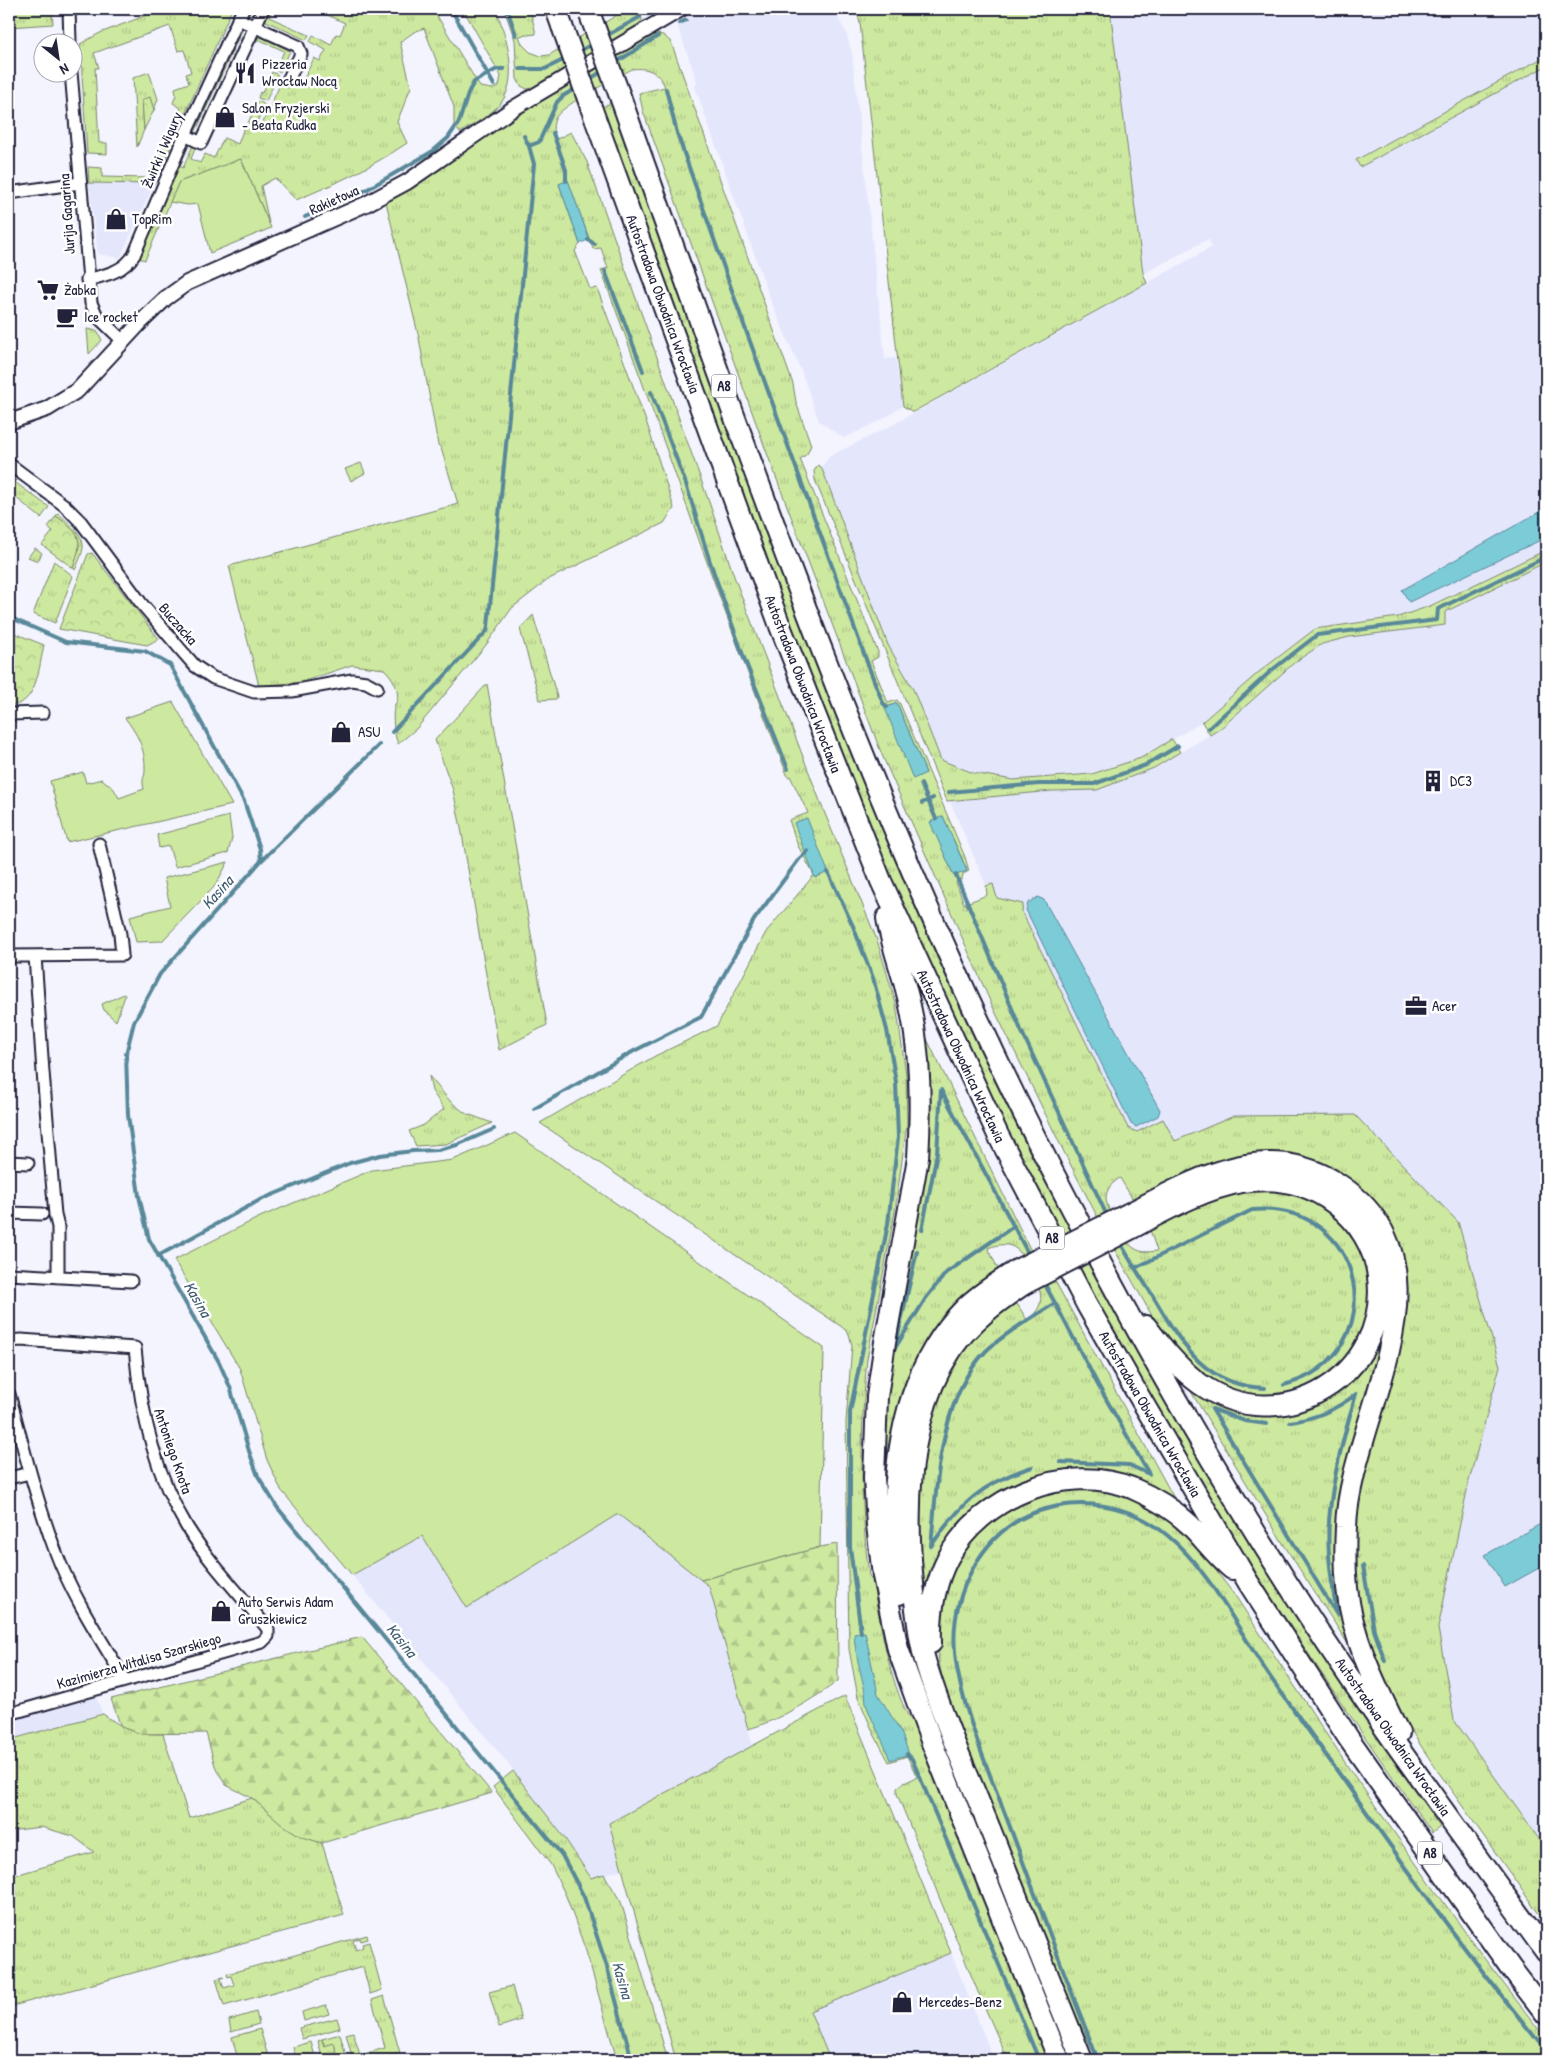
<svg xmlns="http://www.w3.org/2000/svg" width="1555" height="2069" viewBox="0 0 1555 2069" font-family="'Patrick Hand',sans-serif">
<style>
.built{fill:#e4e6fc}
.grass{fill:url(#grass-tufts);stroke:#78856d;fill-rule:evenodd}
.forest{fill:url(#forest-firs);stroke:#78856d}
.park{fill:url(#park-crowns);stroke:#78856d}
.garden{fill:#cde89f;stroke:#78856d}
.water{fill:#7cccd7;stroke:#588899}
.lines{fill:none;stroke-linecap:round;stroke-linejoin:round}
.stream{stroke:#588899;stroke-width:4}
.minor-casing{stroke:#22223b;stroke-width:15}
.tertiary-casing{stroke:#22223b;stroke-width:18}
.motorway-casing{stroke:#22223b;stroke-width:24}
.minor{stroke:#fff;stroke-width:11}
.tertiary{stroke:#fff;stroke-width:14}
.motorway{stroke:#fff;stroke-width:20}
.motorway-bridge-casing{stroke:#22223b;stroke-width:24;stroke-linecap:butt}
.motorway-bridge{stroke:#fff;stroke-width:20}
.labels{text-anchor:middle;stroke-width:5;stroke-linejoin:round;paint-order:stroke}
.shield{fill:#fff;stroke:#646476;stroke-width:1}
.shield-label{font-size:14px;font-weight:bold;fill:#22223b}
.poi-label{font-size:15px;fill:#22223b;stroke:#fff;text-anchor:start}
.street-label{font-size:15px;fill:#22223b;stroke:#fff}
.water-label{font-size:16px;font-style:italic;fill:#425e72;stroke:#fff}
</style>
<defs>
<pattern id="grass-tufts" width="24" height="20" patternUnits="userSpaceOnUse" patternTransform="scale(1.25)"><rect width="24" height="20" fill="#cde89f"/><path d="M3 7l-1-3M5 7V3M7 7l1-3M15 17l-1-3M17 17v-4M19 17l1-3" fill="none" stroke="#b0c78a"/></pattern>
<pattern id="forest-firs" width="22" height="20" patternUnits="userSpaceOnUse" patternTransform="scale(1.25)"><rect width="22" height="20" fill="#cde89f"/><path d="M5 1l3.5 6h-7zM16 11l3.5 6h-7z" fill="#b0c78a"/></pattern>
<pattern id="park-crowns" width="20" height="18" patternUnits="userSpaceOnUse" patternTransform="scale(1.25)"><rect width="20" height="18" fill="#cde89f"/><path d="M2 6a3 3 0 1 1 6 0M12 15a3 3 0 1 1 6 0" fill="none" stroke="#b0c78a"/></pattern>
</defs>
<rect width="100%" height="100%" fill="#f3f4fe"/>
<filter id="ink" filterUnits="userSpaceOnUse"><feTurbulence type="fractalNoise" baseFrequency=".02" numOctaves="2"/><feDisplacementMap in="SourceGraphic" scale="10" xChannelSelector="R" yChannelSelector="G"/><feConvolveMatrix kernelMatrix="1 2 1 2 8 2 1 2 1" color-interpolation-filters="sRGB"/></filter>
<g filter="url(#ink)">
<path class="built" d="M696,9H833L846,32L852,54L885,359L896,358L903,406L883,419L844,438L819,421L800,368L772,304L695,87L697,82L676,21Z
M1110,9H1546V56L1357,160L1361,167L1546,66V550L1430,606L1398,617L1315,629L1259,672L1202,722L1141,758L1092,774L1013,780L991,778L973,773L941,760L913,689L888,645L821,467L830,456L887,428L1212,247L1208,239L1143,274Z
M89,183L154,184L120,258L98,254Z
M1546,562V1849L1454,1720L1438,1628L1469,1481L1500,1366L1458,1222L1234,1116L1118,1165L988,890L950,801L1052,791L1097,790L1154,768L1221,728L1295,662L1322,644L1349,637L1445,625V612Z
M618,1514L709,1586L753,1747L609,1823L623,1869L592,1878L566,1840L506,1761L352,1575L422,1536L467,1608Z
M96,1697L103,1714L9,1740V1721Z
M951,1953L994,2060H830L810,2011Z"/>
<path class="grass" d="M9,9H52L53,24L9,27Z
M146,9H159L160,11L166,9H232L154,184L89,183L88,167L102,168V177L149,178L181,108L173,103L176,95L175,88L189,83L186,74L191,72L184,50L178,51L170,26L94,53L99,68H95L99,143H107V154L87,153L80,44L100,33L147,15Z
M268,9H272L269,17L309,35L306,40L266,21L264,17Z
M314,9H338L353,16L355,12L359,14L362,9H433L480,87L493,89L499,86L501,76L463,9H496C505,34 519,74 503,100C496,112 472,125 460,133L454,125V107L424,28L414,32L400,42L411,87L397,122L407,143C372,167 335,184 296,200L275,178L261,186L269,223L241,159L179,182L145,260L139,258L186,146L190,143L180,166L183,168L194,143L195,149L191,159L200,163L205,154L214,158L224,138L238,144L245,125L259,131L282,80L300,87L314,58L320,61L326,50L310,42L313,35L331,45L336,34L340,35L345,23Z
M504,9H530L536,34L519,36L522,44L530,52L541,56L549,55L614,17L624,9H641L642,20L633,31L534,88L527,89L521,86L517,79L515,40Z
M856,9H1110L1143,273L1147,283L913,412L903,406L860,23Z
M244,26L194,135L193,130L240,28Z
M652,33L663,35L671,42L793,384L796,402L811,445L807,454L800,459L878,652V657L871,661L888,703L897,700L900,704L965,857L969,871L963,874L962,879L956,882L964,904L987,895L986,886L993,884L997,898L1023,904L1022,912L1128,1128L1137,1132L1163,1119L1175,1141L1234,1116L1355,1115L1458,1222L1500,1366L1469,1481L1438,1628L1454,1720L1546,1849V1924C1518,1884 1489,1844 1461,1804C1402,1721 1346,1640 1354,1533C1359,1471 1380,1409 1396,1349L1399,1350L1400,1347C1405,1322 1409,1297 1406,1271C1396,1197 1324,1147 1252,1154C1215,1157 1179,1176 1146,1193C1141,1195 1137,1196 1132,1198L1120,1178C1113,1182 1107,1188 1106,1197C1105,1207 1125,1243 1134,1248C1141,1253 1148,1252 1157,1251L1150,1230L1160,1225L1159,1223L1219,1196L1261,1188L1302,1195L1335,1214L1357,1241L1367,1265L1371,1296L1363,1332L1340,1367L1306,1390L1267,1398L1221,1388L1189,1365L1159,1328L1113,1247L1063,1150L990,1001L882,755L768,456L643,111L639,93L665,87C659,72 648,67 632,69C615,79 565,103 556,117C552,124 553,133 555,140L571,132L587,162L709,502L735,579L823,809L877,940L896,1004L906,1074L907,1124L895,1211L867,1359C860,1432 860,1503 869,1576L872,1579C881,1624 888,1679 910,1719L913,1718L1048,2060H1008L978,1992L897,1794V1788L902,1784L917,1777L907,1756L889,1762L874,1734L858,1697L849,1649L846,1422L852,1345L849,1334L842,1327L540,1123L655,1056L717,1026L766,932L814,875L798,846L789,820L808,813L790,776L788,777C721,609 664,438 601,270L608,268L601,248L593,249L568,181L559,184L580,244L575,251L590,289L597,288L647,424L674,508L664,523L549,579L512,608L486,645L417,728L398,744C394,735 392,717 394,708C394,705 396,703 397,701C400,689 392,676 384,669L352,665L302,682L259,686L229,566L458,504L441,448L438,445L419,338L386,202L418,183L503,122ZM897,703L926,773L925,774L885,708ZM943,816L967,870L954,876L931,822Z
M261,37L290,51L280,72L271,68L274,63L278,65L284,51L258,39L256,43L254,42L256,39Z
M1546,56V66L1360,167L1356,160Z
M149,72L158,99L154,110L150,98L142,100L144,130L137,147L133,78Z
M272,72L278,75L266,101L258,98L260,92L262,93Z
M258,101L265,105L255,126L248,123Z
M611,103C719,402 822,705 954,995C1089,1288 1255,1564 1440,1827L1432,1833C1365,1738 1299,1643 1238,1544C1115,1348 1007,1142 913,929C795,661 702,382 602,107Z
M87,329L97,331L102,340L89,354Z
M818,465L821,467L826,479L888,645L913,689L941,760L973,773L1013,780L1092,774L1141,758L1172,739L1180,752L1154,768L1097,790L1052,791L947,801L815,480L814,471Z
M9,478L49,507L41,518L9,492Z
M58,513C66,521 85,535 83,548C82,555 78,563 75,570L73,568C83,539 82,535 56,516Z
M35,548L42,553L38,561L28,557Z
M1546,550V562L1445,612V625L1349,637L1322,644L1295,662L1221,728L1210,735L1202,722L1259,672L1315,629L1398,617L1430,606Z
M54,561L73,576L55,623L33,614Z
M533,615L557,697L556,699L540,700L520,629Z
M487,684L547,1025L499,1050L461,828L453,790L435,740Z
M923,1031L1032,1253L1038,1250L1175,1500L1152,1486L1129,1477L1072,1470L1052,1472L1035,1477L1006,1489L926,1596H922L917,1529L922,1458L936,1397L965,1343L999,1313L1016,1302L1027,1320C1047,1305 1042,1293 1032,1272C1022,1252 1014,1238 988,1248L998,1269C980,1282 962,1294 948,1310C895,1370 886,1448 884,1525V1405L929,1139V1088Z
M429,1076L450,1101L465,1113L492,1123L446,1144L416,1146L409,1131L424,1125L444,1109L432,1091Z
M1252,1170C1322,1166 1381,1209 1389,1280C1392,1304 1388,1329 1382,1353L1378,1352C1359,1422 1335,1492 1337,1565C1338,1592 1345,1620 1350,1647L1284,1545L1190,1390C1205,1400 1221,1408 1238,1412C1283,1423 1336,1405 1363,1367C1365,1364 1370,1358 1371,1354C1371,1352 1370,1350 1370,1348C1374,1339 1379,1330 1381,1320C1393,1270 1370,1219 1328,1193C1302,1176 1270,1171 1240,1177C1207,1183 1176,1200 1146,1216L1144,1211C1178,1193 1213,1175 1252,1170Z
M1068,1489L1111,1492L1142,1501L1185,1530L1236,1597L1348,1767L1429,1882L1484,1958L1546,2039V2060H1097L1067,1996L953,1712C947,1692 938,1670 938,1649C938,1636 941,1601 944,1588C955,1550 994,1510 1031,1498C1043,1494 1056,1492 1068,1489Z
M845,1696L951,1953L810,2011L830,2060H676L609,1823Z
M103,1714C126,1730 134,1734 163,1734L189,1818L252,1798C276,1819 291,1833 322,1843L344,1915L9,2007V1877L94,1852L73,1836L41,1827L9,1831V1740Z
M513,1771L566,1840L591,1878L604,1874L621,1902L668,2060H617L586,1951L566,1896L551,1865L493,1787Z
M367,1935L368,1939L361,1941L360,1938L353,1941L356,1950L363,1947L362,1944L369,1942L382,1990L370,1994L363,1967L224,2006L216,1979L224,1977L221,1979L224,1988L234,1985L231,1976L228,1977L227,1974Z
M384,1996L400,2053L375,2060H353L346,2034L353,2032L360,2055L385,2048L372,2000Z
M326,2005L329,2014L304,2021L302,2012Z
M256,2012L259,2024L231,2032L229,2020Z
M337,2018L340,2028L302,2039L299,2028Z
M260,2029L269,2060H238L232,2037Z
M340,2034L347,2060H338L334,2044L324,2046L322,2039Z
M311,2042L316,2060H296L293,2047Z"/>
<path class="forest" d="M837,1544L838,1681C815,1698 776,1722 748,1729L709,1586L701,1580L820,1547Z
M362,1637L492,1793L322,1843L302,1837L283,1825L252,1798L226,1785L215,1766L206,1733L141,1734L121,1727L111,1699Z"/>
<path class="park" d="M150,97L154,110L144,130L142,100Z
M361,463L365,473L351,481L345,469Z
M56,516C82,535 83,539 73,568L42,545L53,531L48,527Z
M92,553L159,639L147,645L59,629L88,554Z
M9,631L44,645C39,666 37,707 9,705Z
M124,994L125,996L116,1021L104,1010L102,1004Z
M512,1986L521,2020L499,2027L489,1992Z
M322,2039L324,2046L334,2043L338,2060H323L318,2041Z"/>
<path class="garden" d="M241,159L271,228L210,253L198,204L188,205L170,202L179,182Z
M9,651L15,652L9,682Z
M173,702L232,805L67,842L50,781L83,772L86,783L102,779L114,789L119,798L144,789C141,777 145,779 145,770C146,750 137,733 125,718Z
M229,816L232,838L228,853L175,867L169,846L159,848L157,835Z
M228,862L215,886L162,941L136,942L130,916L170,906L164,878Z
M515,1133L824,1348L820,1547L701,1580L618,1514L467,1608L422,1536L352,1575L281,1490L267,1460L240,1369L174,1260L260,1217L372,1170L453,1160Z"/>
<path class="water" d="M568,180L589,239L580,244L559,184Z
M1546,508L1545,538L1409,602L1402,590Z
M897,703L926,773L913,779L885,708Z
M943,816L967,871L954,876L930,822Z
M807,818L828,872L815,878L794,823Z
M1038,897L1044,900L1160,1110L1158,1116L1136,1127L1131,1124L1026,910L1028,903Z
M1544,1522L1546,1525V1564L1505,1587L1485,1555Z
M865,1632L878,1694L901,1732L909,1754L890,1760C884,1741 874,1726 867,1707C865,1702 866,1697 865,1692C861,1672 855,1654 854,1634Z"/>
<g class="lines">
<path class="stream" d="M451,9L494,85
M507,9L516,35
M680,23L686,20
M604,37L640,17
M578,52L594,43
M615,63L658,36
M520,69H545L567,58
M588,80L603,71
M666,89L677,133L744,325L871,673L883,703L887,707
M553,133L566,170V181
M529,146L539,142L557,102L563,96L578,87
M305,217L366,190L433,151L448,138L459,122L469,91L474,82L497,69H504
M588,240L595,244
M605,271L643,371
M651,392L686,484L710,562L744,658L788,769
M9,617L66,642L145,651L170,665L244,801L260,849L261,861L160,974L134,1022L126,1054L128,1115L139,1196L149,1239L219,1362L230,1387L249,1451L258,1476L277,1507L562,1855L584,1897L607,1967L632,2060
M1209,728L1272,670L1317,635L1437,620L1438,609L1546,557
M392,732L487,631L488,626L534,164L529,146L524,136
M921,784L936,819
M949,792L1039,784H1094L1146,765L1178,746
M922,803L933,798
M261,861L379,745
M828,872L853,926L873,978L887,1030L896,1082L898,1137L888,1224L850,1412V1547L861,1633
M956,875L1021,1030L1108,1218
M534,1109L634,1051L701,1017L754,920L800,858L808,851
M922,1230L937,1153L941,1090L1030,1257
M1119,1240C1129,1259 1141,1278 1153,1296C1181,1343 1203,1386 1265,1388
M917,1251L895,1348L926,1298L946,1273L1014,1226
M158,1256L260,1200L350,1163L380,1155L413,1151L438,1150L457,1145L494,1129
M1135,1268L1252,1210C1367,1199 1396,1355 1284,1385
M1043,1281L1055,1303
M1267,1424L1245,1421L1212,1409L1337,1615C1334,1595 1330,1574 1329,1554C1325,1503 1342,1442 1356,1394C1337,1409 1315,1419 1290,1422
M1032,1467C982,1483 960,1504 931,1546C937,1484 939,1399 986,1351C1006,1332 1032,1318 1055,1303L1098,1385L1149,1474L1129,1465L1060,1462
M1363,1566L1374,1630L1385,1661
M907,1754L912,1759L924,1787L1039,2060
M1098,2060C1066,1980 1037,1899 1007,1819C988,1769 960,1705 955,1652C950,1595 981,1532 1036,1512C1081,1496 1130,1504 1167,1535C1212,1572 1239,1633 1273,1681C1333,1764 1391,1848 1452,1931C1482,1972 1514,2011 1546,2051"/>
<g class="minor-casing">
<path id="minor" d="M69,9L70,42
M238,19L298,46L301,54L288,80
M71,72L91,303L97,316L123,341
M185,135L201,143L263,9
M9,193L80,183
M87,280C106,275 123,272 134,255L185,135L243,9
M9,464L64,505L81,522L141,603L181,650L195,666L213,678L254,692L292,691L352,680L366,682L377,688
M9,714L43,713
M9,956L122,955L120,934L99,844
M35,956L43,1072L55,1215L58,1227V1277
M9,1162L28,1163
M9,1213L42,1214
M9,1274L131,1281
M9,1341L21,1340L135,1348C140,1408 155,1474 187,1527C210,1564 241,1595 268,1629V1636L262,1642L9,1714
M9,1394C23,1446 36,1499 55,1550C72,1596 100,1638 125,1680
M9,1478L30,1473"/>
</g>
<g class="tertiary-casing">
<path id="tertiary" d="M9,422L47,409L78,390L140,323L166,298L187,283L366,204L407,182L514,108L681,9"/>
</g>
<g class="motorway-casing">
<path id="motorway" d="M556,9L562,26
M621,99C754,473 884,851 1069,1203C1162,1382 1265,1558 1381,1723C1435,1800 1491,1876 1546,1952
M592,110L780,626L881,881L998,1135L1087,1305L1133,1386L1248,1582L1349,1739L1510,1967L1546,2014
M887,918C892,948 904,976 910,1006C921,1056 921,1107 918,1158L885,1342L877,1397L874,1478L877,1525L883,1576L898,1649L932,1743L1059,2060
M1128,1214C1194,1180 1265,1137 1337,1183C1464,1265 1349,1418 1346,1527C1345,1547 1345,1568 1347,1588C1352,1639 1377,1688 1399,1733
M1134,1227C1168,1209 1204,1189 1242,1182C1275,1177 1308,1183 1335,1204C1358,1221 1375,1248 1378,1277C1390,1375 1282,1442 1200,1384C1179,1369 1162,1347 1146,1326
M1024,1284C996,1303 971,1321 952,1349C906,1418 905,1513 914,1593C917,1616 919,1641 926,1664C944,1723 971,1781 994,1839C1023,1913 1052,1986 1082,2060
M899,1594C888,1497 892,1382 965,1308C980,1293 999,1282 1017,1270
M931,1643C930,1614 934,1585 948,1558C981,1496 1066,1462 1132,1488C1153,1497 1173,1509 1190,1525C1204,1539 1216,1556 1232,1569"/>
</g>
<use href="#minor" class="minor"/>
<use href="#tertiary" class="tertiary"/>
<use href="#motorway" class="motorway"/>
<g class="motorway-bridge-casing">
<path id="motorway-bridge" d="M590,15L621,99
M562,26L592,110
M1017,1270L1128,1214
M1024,1284L1134,1227"/>
</g>
<use href="#motorway-bridge" class="motorway-bridge"/>
</g>
</g>
<defs>
<g id="restaurant-bare" transform="scale(1.725)"><path d="M-5-6h1v4h1v-4h1v4h1v-4h1v5L-1.5 .5V6h-2V.5L-5-1ZM5-6V6H3V1.5H1.5Q1.5-4 5-6Z" fill="#22223b" stroke="#fff" stroke-width="2.5" paint-order="stroke"/></g>
<g id="shop-bare" transform="scale(1.725)"><path d="M-5-2.5h2.3a2.7 3.5 0 0 1 5.4 0H5L5.5 6h-11ZM-1.5-2.5h3a1.5 2.3 0 0 0-3 0Z" fill="#22223b" stroke="#fff" stroke-width="2.5" paint-order="stroke"/></g>
<g id="supermarket-bare" transform="scale(1.725)"><path d="M-6-5.5h2.5l.6 2H6L4.5 2H-2.5L-4.4-4H-6ZM-1.5 3.2a1.3 1.3 0 1 0 .1 0ZM3 3.2a1.3 1.3 0 1 0 .1 0Z" fill="#22223b" stroke="#fff" stroke-width="2.5" paint-order="stroke"/></g>
<g id="cafe-bare" transform="scale(1.725)"><path d="M-5.5-4.5H6V0H3Q3 3.5 0 3.5H-2.5Q-5.5 3.5-5.5 0ZM3-3.2v2h1.7v-2ZM-6 4.5H4V6H-6Z" fill="#22223b" stroke="#fff" stroke-width="2.5" paint-order="stroke"/></g>
<g id="building-bare" transform="scale(1.725)"><path d="M-4-6H4V6H1V3H-1V6H-4ZM-2.5-4.3h1.7v1.8h-1.7ZM.8-4.3h1.7v1.8H.8ZM-2.5-1h1.7V.8h-1.7ZM.8-1h1.7V.8H.8Z" fill="#22223b" stroke="#fff" stroke-width="2.5" paint-order="stroke"/></g>
<g id="office-bare" transform="scale(1.725)"><path d="M-6-3h4V-5.5h4V-3h4V5H-6ZM-1-4.5V-3h2v-1.5ZM-6 0V1H6V0Z" fill="#22223b" stroke="#fff" stroke-width="2.5" paint-order="stroke"/></g>
</defs>
<g fill-rule="evenodd">
<use href="#restaurant-bare" x="245" y="73"/>
<use href="#shop-bare" x="225" y="117"/>
<use href="#shop-bare" x="116" y="219"/>
<use href="#supermarket-bare" x="48" y="290"/>
<use href="#cafe-bare" x="67" y="317"/>
<use href="#shop-bare" x="341" y="732"/>
<use href="#building-bare" x="1433" y="781"/>
<use href="#office-bare" x="1416" y="1006"/>
<use href="#shop-bare" x="221" y="1611"/>
<use href="#shop-bare" x="902" y="2002"/>
</g>
<g class="labels">
<g class="shield">
<rect x="711.5" y="374.5" width="25" height="23" rx="4"/>
<rect x="1039.5" y="1226.5" width="25" height="23" rx="4"/>
<rect x="1417.5" y="1841.5" width="25" height="23" rx="4"/>
</g>
<g class="shield-label">
<text x="724" y="391">A8</text>
<text x="1052" y="1243">A8</text>
<text x="1430" y="1858">A8</text>
</g>
<g class="poi-label">
<text x="262" y="69">Pizzeria<tspan x="262" dy="17">Wrocław Nocą</tspan></text>
<text x="242" y="113">Salon Fryzjerski<tspan x="242" dy="17">- Beata Rudka</tspan></text>
<text x="132" y="224">TopRim</text>
<text x="64" y="295">Żabka</text>
<text x="84" y="322">Ice rocket</text>
<text x="358" y="737">ASU</text>
<text x="1450" y="786">DC3</text>
<text x="1432" y="1011">Acer</text>
<text x="238" y="1607">Auto Serwis Adam<tspan x="238" dy="17">Gruszkiewicz</tspan></text>
<text x="919" y="2007">Mercedes-Benz</text>
</g>
<g class="street-label">
<text transform="translate(162 150) rotate(-67)" y="5">Żwirki i Wigury</text>
<text transform="translate(334 200) rotate(-24)" y="5">Rakietowa</text>
<text transform="translate(67 214) rotate(-94)" y="5">Jurija Gagarina</text>
<text transform="translate(663 304) rotate(70)" y="5">Autostradowa Obwodnica Wrocławia</text>
<text transform="translate(178 624) rotate(49)" y="5">Buczacka</text>
<text transform="translate(803 684) rotate(69)" y="5">Autostradowa Obwodnica Wrocławia</text>
<text transform="translate(961 1056) rotate(65)" y="5">Autostradowa Obwodnica Wrocławia</text>
<text transform="translate(1150 1414) rotate(60)" y="5">Autostradowa Obwodnica Wrocławia</text>
<text transform="translate(173 1451) rotate(71)" y="5">Antoniego Knota</text>
<text transform="translate(139 1661) rotate(-16)" y="5">Kazimierza Witalisa Szarskiego</text>
<text transform="translate(1393 1737) rotate(55)" y="5">Autostradowa Obwodnica Wrocławia</text>
</g>
<g class="water-label">
<text transform="translate(217 892) rotate(-48)" y="6">Kasina</text>
<text transform="translate(198 1299) rotate(60)" y="6">Kasina</text>
<text transform="translate(402 1640) rotate(51)" y="6">Kasina</text>
<text transform="translate(623 1980) rotate(74)" y="6">Kasina</text>
</g>
</g>
<rect width="1555" height="2069" fill="none" stroke="#fff" stroke-width="30"/>
<rect x="15" y="15" width="1525" height="2039" fill="none" stroke="#22223b" stroke-width="2" filter="url(#ink)"/>
<g transform="translate(58 58) rotate(150)"><circle r="24" fill="#ffffff" stroke="#a7a7b1"/>
<path d="M0-4L9 19L0 12L-9 19Z" fill="#22223b"/>
<text y="-8" font-size="14" font-weight="bold" text-anchor="middle" fill="#22223b">N</text>
</g>
</svg>
